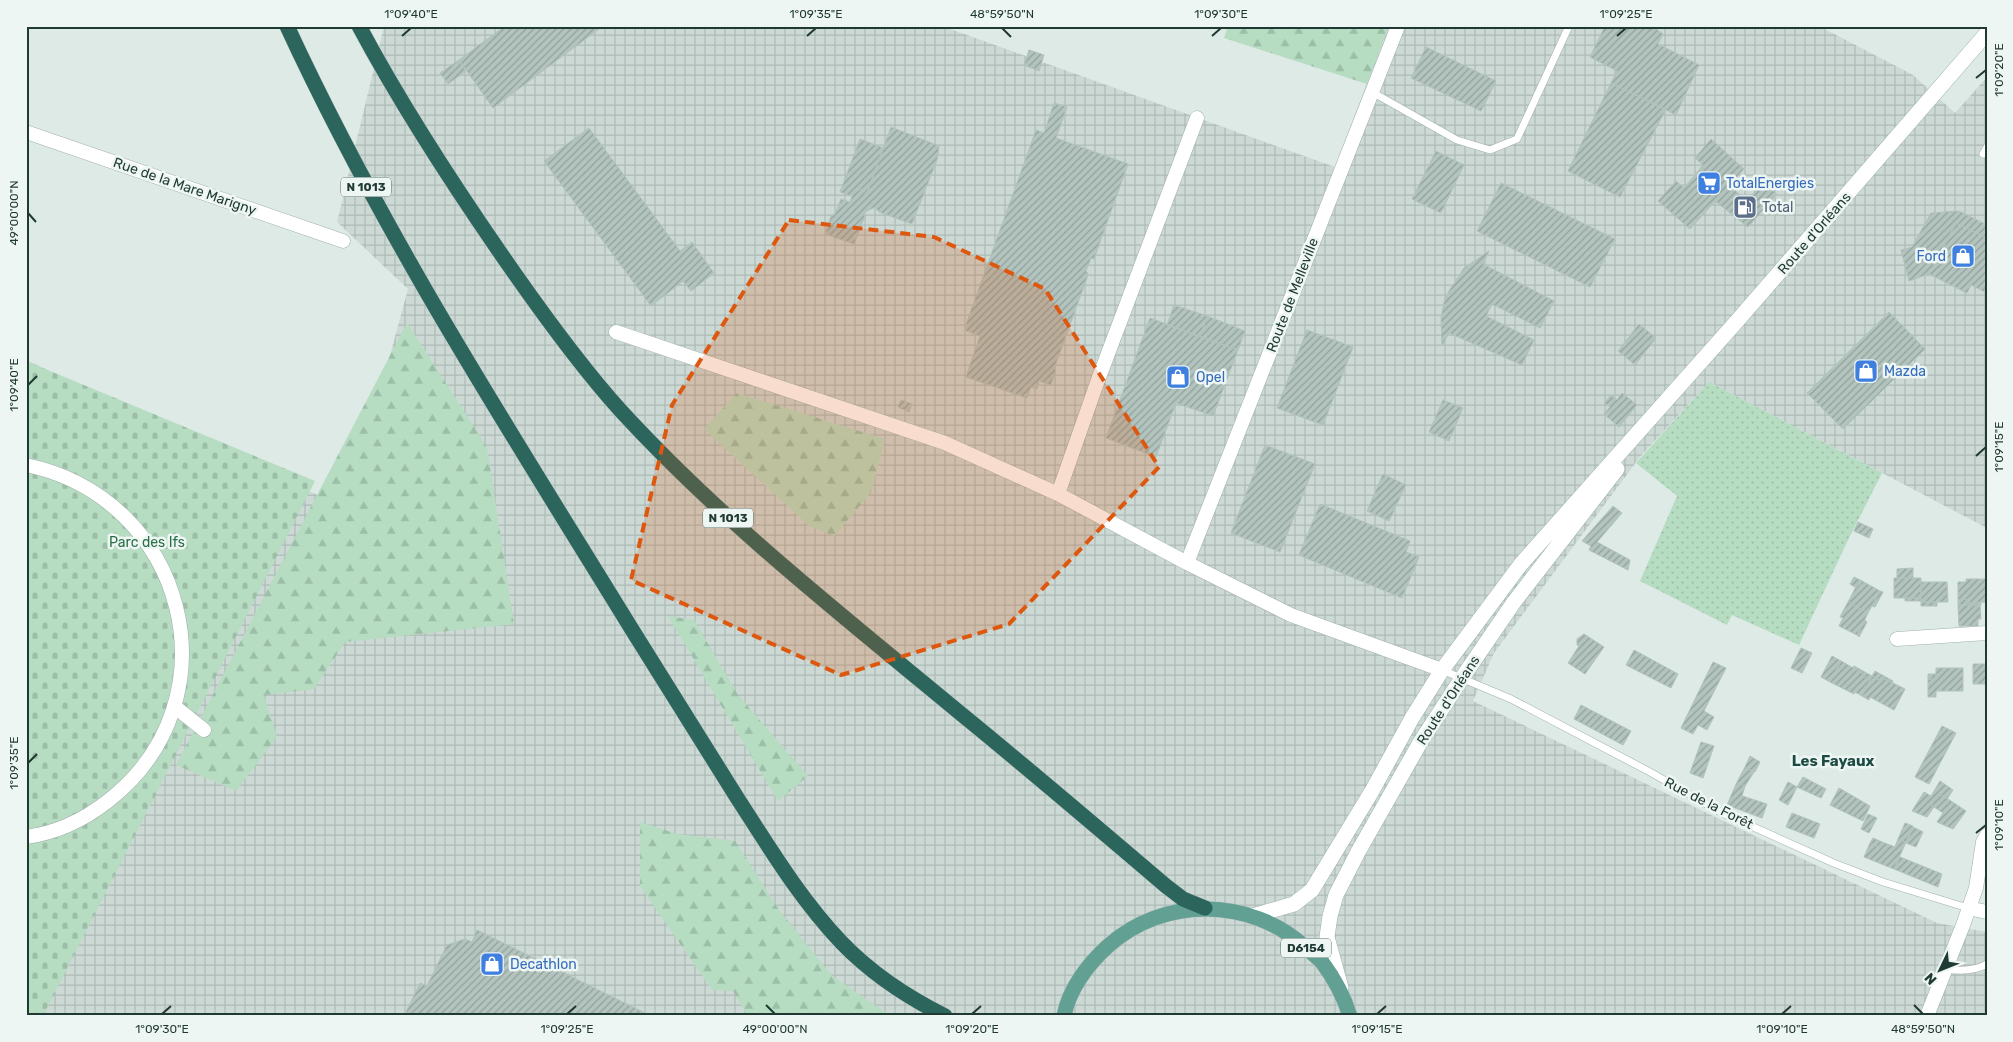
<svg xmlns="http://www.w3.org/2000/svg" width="2013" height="1042" viewBox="0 0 2013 1042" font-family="Rubik,sans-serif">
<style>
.industrial{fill:url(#industrial-grid)}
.green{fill:url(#green-dots)}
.forest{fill:url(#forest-firs)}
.cemetery{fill:url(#cemetery-stones)}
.building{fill:url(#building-hatch);stroke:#b0c3bc}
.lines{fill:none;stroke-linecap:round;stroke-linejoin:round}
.lane-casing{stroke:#a1b1ac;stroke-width:8}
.street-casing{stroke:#a1b1ac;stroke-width:15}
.secondary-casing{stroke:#9db5ae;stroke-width:16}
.primary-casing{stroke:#bcc4c2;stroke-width:16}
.highway-casing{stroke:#bcc4c2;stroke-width:16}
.lane{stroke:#fff;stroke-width:7}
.street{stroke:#fff;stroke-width:14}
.secondary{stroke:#fff;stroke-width:15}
.primary{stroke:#61a093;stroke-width:15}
.highway{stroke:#2b655c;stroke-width:15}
.marked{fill:#de570e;fill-opacity:0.2;stroke:#de570e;stroke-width:4;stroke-dasharray:10 6;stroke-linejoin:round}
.ticks{fill:none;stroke:#1f3933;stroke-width:2}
.labels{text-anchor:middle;stroke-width:5;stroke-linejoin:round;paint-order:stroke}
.shield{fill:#eef6f3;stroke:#5d726d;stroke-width:1}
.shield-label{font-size:12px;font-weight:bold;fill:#1f3933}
.shop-label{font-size:14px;fill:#366cbe;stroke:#eef6f3;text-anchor:start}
.street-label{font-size:14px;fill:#1f3933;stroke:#eef6f3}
.service-label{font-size:14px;fill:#4e5e75;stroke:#eef6f3;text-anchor:start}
.park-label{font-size:14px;fill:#297048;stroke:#eef6f3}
.neighbourhood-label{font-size:15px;font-weight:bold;fill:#1b4b42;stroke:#eef6f3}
.neatline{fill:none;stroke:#1f3933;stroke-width:2}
.ticks-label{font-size:12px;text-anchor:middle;fill:#1f3933}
</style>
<defs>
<pattern id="industrial-grid" width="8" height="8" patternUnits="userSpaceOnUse" patternTransform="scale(1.25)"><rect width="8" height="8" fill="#ccd9d4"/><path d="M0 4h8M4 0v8" fill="none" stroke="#afbbb6"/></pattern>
<pattern id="green-dots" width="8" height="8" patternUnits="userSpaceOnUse" patternTransform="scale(1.25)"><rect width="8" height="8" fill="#b6dcc2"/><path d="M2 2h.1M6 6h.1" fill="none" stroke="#9cbea7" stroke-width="1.8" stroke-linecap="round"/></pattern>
<pattern id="forest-firs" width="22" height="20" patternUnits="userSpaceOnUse" patternTransform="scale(1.25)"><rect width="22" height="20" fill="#b6dcc2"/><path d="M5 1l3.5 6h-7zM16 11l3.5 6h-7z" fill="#9cbea7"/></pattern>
<pattern id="cemetery-stones" width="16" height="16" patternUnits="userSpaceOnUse" patternTransform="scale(1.25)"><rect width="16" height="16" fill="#b6dcc2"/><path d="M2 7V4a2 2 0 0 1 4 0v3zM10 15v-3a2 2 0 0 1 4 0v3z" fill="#9cbea7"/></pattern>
<pattern id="building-hatch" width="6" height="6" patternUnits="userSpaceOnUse" patternTransform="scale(1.25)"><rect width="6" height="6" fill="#b3c4be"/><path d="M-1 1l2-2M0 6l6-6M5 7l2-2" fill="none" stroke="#91a09b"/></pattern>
</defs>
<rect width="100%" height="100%" fill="#deeae5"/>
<path class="industrial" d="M384,26H942L1335,167L1389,26H1819L1913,75L1955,113L1987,77V528L1709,382L1640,457L1494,653L1473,701L1937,923L1987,932V1016H26V360L348,509L408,289L337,222Z"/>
<path class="green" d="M1709,382L1882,473L1847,542L1799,645L1732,615L1727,625L1640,581L1677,496L1636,463Z"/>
<path class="forest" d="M1228,26H1389L1367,84L1224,38Z
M407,323L487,447L514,624L345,642L314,689L264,695L277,737L236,791L176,765Z
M737,393L885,439L871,493L834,536L809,526L704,429Z
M668,616L694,620L738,695L808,776L778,801Z
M640,822L677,834L735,841L779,910L832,976L891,1016H748L733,991L712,990L640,886Z"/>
<path class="cemetery" d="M26,361L315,481L43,1016H26Z"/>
<path class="building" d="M505,26H603L493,108L459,60Z
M1605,26H1652L1663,34L1658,44L1699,65L1676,115L1611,83L1617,71L1590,57Z
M1426,47L1496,81L1481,111L1411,78Z
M1029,50L1044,55L1039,71L1024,65Z
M459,60L466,71L448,84L440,73Z
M1611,83L1666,109L1620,197L1568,171Z
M1054,103L1067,107L1056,138L1128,164L1094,259L1091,258L1086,271L1088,273L1087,278L1054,369H1056L1051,385L1039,381L1037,389L1031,387L1027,398L966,377L980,336L964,330L1036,130L1044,133Z
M891,127L939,146L937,160L912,224L879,212L875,207L863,213L865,216L854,244L825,234L831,216L835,214L841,199L850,202L853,193L860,189L867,193Z
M589,128L680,251L692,242L714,273L691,291L683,281L651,306L544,161Z
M860,139L883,148L867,193L860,189L853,193L851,196L840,192Z
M1711,139L1744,169L1690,229L1658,201L1676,181L1684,188L1703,165L1695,158Z
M1436,151L1464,165L1441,213L1412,199Z
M1763,182L1777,194L1748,227L1715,201L1729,185L1747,201Z
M1501,183L1615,239L1590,287L1477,231Z
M1959,211L1987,225V238L1956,223L1929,274L1909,281L1901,250L1912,247L1931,213Z
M1956,223L1987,238V293L1971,285L1967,293L1929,274Z
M1489,251L1483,264L1554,301L1540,328L1492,304L1486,316L1534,340L1522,365L1449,333L1442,346L1441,318L1444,302L1449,291L1464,268Z
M1174,305L1207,316L1200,337L1167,325Z
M1889,312L1925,349L1843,429L1807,393Z
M1207,316L1245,331L1238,350L1200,337Z
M1150,318L1238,350L1213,416L1176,403L1156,457L1106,438Z
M1639,324L1656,338L1635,365L1618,351Z
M1307,330L1353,347L1323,425L1277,408Z
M1622,393L1637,405L1619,427L1604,414L1610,407L1604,403L1611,395L1617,400Z
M901,400L912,404L909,412L898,407Z
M1443,400L1463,408L1449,441L1429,432Z
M1265,445L1315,464L1280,552L1231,533Z
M1383,474L1406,485L1389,521L1367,511Z
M1320,504L1410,541L1406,552L1419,557L1402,598L1299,555Z
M1613,506L1622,513L1597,542L1630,560L1628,570L1589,550L1591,546L1582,541Z
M1858,522L1873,529L1869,538L1854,531Z
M1913,568V578H1897V569Z
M1854,577L1862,581L1858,589L1850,584Z
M1894,578H1921V598H1894Z
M1966,579H1987V602L1966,603V599L1958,600V582H1966Z
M1862,581L1880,591L1868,613L1848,602L1856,587L1858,589Z
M1921,582H1947L1948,602H1921Z
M1880,591L1883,592L1875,607L1872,606Z
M1905,598H1921V601H1905Z
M1966,599V603H1981V605H1958V600Z
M1848,602L1868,613L1857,635L1839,626L1843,618L1840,617Z
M1921,602H1937V606H1921Z
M1958,605H1980L1981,619H1978V626H1959Z
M1865,620L1867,622L1859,637L1857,635Z
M1584,634L1604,647L1585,674L1568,663L1579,646L1577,645V639Z
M1801,648L1812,653L1802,673L1791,668Z
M1634,650L1678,674L1671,688L1626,665Z
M1832,656L1841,661L1830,682L1821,677Z
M1841,661L1864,674L1863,676L1870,680L1862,696L1855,692L1854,694L1830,682Z
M1713,662L1726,668L1704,711L1714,717L1707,730L1698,725L1693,734L1681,728Z
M1973,664H1987V684H1973Z
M1854,666L1872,676L1870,680L1863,676L1864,674L1853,668Z
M1936,668H1963V691H1936V697H1928V679H1936Z
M1875,671L1893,681L1892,683L1881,677L1879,680L1872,676Z
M1928,674H1936V679H1928Z
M1872,676L1879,680L1881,677L1905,689L1894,710L1870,697L1869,700L1862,696Z
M1581,705L1631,731L1623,745L1574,719Z
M1942,726L1956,733L1929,784L1915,777Z
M1701,742L1714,746L1703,778L1690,773Z
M1750,756L1760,762L1755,772L1745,767Z
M1745,767L1754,772L1745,786L1737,782Z
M1803,777L1826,789L1821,798L1797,787Z
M1940,781L1953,790L1947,799L1939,793L1931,805L1934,807L1927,817L1912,811L1924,792L1931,796Z
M1737,782L1745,786L1742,796L1767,804L1762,818L1727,805Z
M1788,782L1797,787L1788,805L1779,800Z
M1839,788L1870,806L1863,821L1830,805Z
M1939,793L1966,811L1953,829L1937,822L1943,813L1931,805Z
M1792,813L1820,824L1814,838L1786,827Z
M1868,814L1877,818L1869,833L1861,829Z
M1905,823L1913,826L1906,842L1898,839Z
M1913,827L1923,832L1916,847L1906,843Z
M1873,838L1882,842L1879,847L1870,843Z
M1898,839L1906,842L1894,869L1864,857L1870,843L1879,847L1882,842L1895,847Z
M1900,857L1942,874L1938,887L1894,869Z
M477,930L651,1016H404L420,983L427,986L447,945L465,939L472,942Z"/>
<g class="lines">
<g class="lane-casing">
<path id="lane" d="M1372,92L1457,140L1490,150L1517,139L1569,26
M1983,154L1987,147
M1442,670L1511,699L1650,772L1722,813L1836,864L1883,882L1968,908
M1946,969C1959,971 1975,971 1987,964"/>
</g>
<g class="street-casing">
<path id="street" d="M1197,118L1098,380L1058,494L1187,563L1291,615L1442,670
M26,132L343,241
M616,332L945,443L1058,494
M26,465C186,498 239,699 108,801C85,819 56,833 26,837
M1187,563L1398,26
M1897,639L1987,633
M174,706L204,730
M1968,908L1987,912
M1927,1016L1963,925L1976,888L1983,842L1987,835"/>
</g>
<g class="secondary-casing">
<path id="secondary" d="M1253,916L1294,904L1312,890L1372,791L1412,718L1442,670L1521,564L1737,321L1987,33
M1341,988L1327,937L1330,916L1336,895L1358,852L1421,741L1462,678L1514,602L1617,469"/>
</g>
<g class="primary-casing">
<path id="primary" d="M1064,1016C1069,989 1088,964 1108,946C1164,896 1250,897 1305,947C1311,952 1317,957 1322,962C1334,978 1344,997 1350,1016"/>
</g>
<g class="highway-casing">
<path id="highway" d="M287,26C384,236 510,431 631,628C666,684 701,740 736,796C769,847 800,899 842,943C871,973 907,997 945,1016
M359,26C405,112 459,194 515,274C548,321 582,368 621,411C724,523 843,616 960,713C1030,770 1098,828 1166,886L1183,899L1205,908"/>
</g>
<use href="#lane" class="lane"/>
<use href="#street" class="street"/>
<use href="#secondary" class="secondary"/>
<use href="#primary" class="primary"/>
<use href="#highway" class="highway"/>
</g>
<path class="marked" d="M789,220L934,237L1045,289L1159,467L1009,624L841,675L631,580L672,405Z"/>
<path class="ticks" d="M1002,28L1011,37M402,36L411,28M807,36L816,28M1212,36L1221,28M1617,36L1626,28M1976,78L1986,70M28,213L36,222M28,385L37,376M1976,456L1986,447M28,763L37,754M1976,833L1986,825M766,1005L775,1014M1914,1005L1923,1014M162,1014L171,1006M567,1014L576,1006M972,1014L981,1006M1377,1014L1386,1006M1782,1014L1791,1006"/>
<defs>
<g id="supermarket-square" transform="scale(1.25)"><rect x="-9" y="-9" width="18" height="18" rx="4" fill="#3f7fe0" stroke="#eef6f3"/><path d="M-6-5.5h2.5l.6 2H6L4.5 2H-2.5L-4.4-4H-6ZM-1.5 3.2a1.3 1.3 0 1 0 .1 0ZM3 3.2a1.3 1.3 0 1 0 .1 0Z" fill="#fff"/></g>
<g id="fuel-square" transform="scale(1.25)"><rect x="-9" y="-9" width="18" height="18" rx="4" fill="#5c6f8a" stroke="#eef6f3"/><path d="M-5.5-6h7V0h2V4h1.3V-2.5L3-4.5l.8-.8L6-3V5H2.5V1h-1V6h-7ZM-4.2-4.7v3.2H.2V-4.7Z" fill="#fff"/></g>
<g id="shop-square" transform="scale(1.25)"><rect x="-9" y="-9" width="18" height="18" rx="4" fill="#3f7fe0" stroke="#eef6f3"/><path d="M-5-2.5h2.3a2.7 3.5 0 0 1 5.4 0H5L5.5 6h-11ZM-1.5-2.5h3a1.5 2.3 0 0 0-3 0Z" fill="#fff"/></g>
</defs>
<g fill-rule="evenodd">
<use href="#supermarket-square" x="1709" y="183"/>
<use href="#fuel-square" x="1745" y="207"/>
<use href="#shop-square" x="1963" y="256"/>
<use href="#shop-square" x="1866" y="371"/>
<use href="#shop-square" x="1178" y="377"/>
<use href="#shop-square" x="492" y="964"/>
</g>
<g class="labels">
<g class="shield">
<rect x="341" y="177.5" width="50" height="19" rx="4"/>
<rect x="703" y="508.5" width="50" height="19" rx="4"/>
<rect x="1281" y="938.5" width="50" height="19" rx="4"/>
</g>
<g class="shield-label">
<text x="366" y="191">N 1013</text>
<text x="728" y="522">N 1013</text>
<text x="1306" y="952">D6154</text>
</g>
<g class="shop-label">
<text x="1726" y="188">TotalEnergies</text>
<text x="1946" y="261" text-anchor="end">Ford</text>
<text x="1884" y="376">Mazda</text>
<text x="1196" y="382">Opel</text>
<text x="510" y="969">Decathlon</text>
</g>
<g class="street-label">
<text transform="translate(185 186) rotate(19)" y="5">Rue de la Mare Marigny</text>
<text transform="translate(1814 233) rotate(-49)" y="5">Route d'Orléans</text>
<text transform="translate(1292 295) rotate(-69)" y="5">Route de Melleville</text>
<text transform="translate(1448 700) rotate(-57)" y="5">Route d'Orléans</text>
<text transform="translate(1709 803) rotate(27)" y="5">Rue de la Forêt</text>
</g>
<g class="service-label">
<text x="1762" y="212">Total</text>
</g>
<g class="park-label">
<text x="147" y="547">Parc des Ifs</text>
</g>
<g class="neighbourhood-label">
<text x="1833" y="766">Les Fayaux</text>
</g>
</g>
<rect width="2013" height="1042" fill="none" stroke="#eef6f3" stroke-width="55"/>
<g transform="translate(1940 970) rotate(227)" stroke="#eef6f3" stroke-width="4" paint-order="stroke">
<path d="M0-4L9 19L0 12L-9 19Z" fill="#1f3933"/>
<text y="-8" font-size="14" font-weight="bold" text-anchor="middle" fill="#1f3933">N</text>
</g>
<rect x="28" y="28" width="1958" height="986" class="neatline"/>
<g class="ticks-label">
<text x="411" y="18">1°09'40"E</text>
<text x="816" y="18">1°09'35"E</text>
<text x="1002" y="18">48°59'50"N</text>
<text x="1221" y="18">1°09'30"E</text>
<text x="1626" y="18">1°09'25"E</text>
<text transform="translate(1999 70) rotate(-90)" y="4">1°09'20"E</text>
<text transform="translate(14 213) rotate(-90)" y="4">49°00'00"N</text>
<text transform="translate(14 385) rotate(-90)" y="4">1°09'40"E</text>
<text transform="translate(1999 447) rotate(-90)" y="4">1°09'15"E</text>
<text transform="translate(14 763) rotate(-90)" y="4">1°09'35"E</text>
<text transform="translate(1999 825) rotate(-90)" y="4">1°09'10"E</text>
<text x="162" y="1033">1°09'30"E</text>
<text x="567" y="1033">1°09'25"E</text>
<text x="775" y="1033">49°00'00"N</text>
<text x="972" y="1033">1°09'20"E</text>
<text x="1377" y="1033">1°09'15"E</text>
<text x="1782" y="1033">1°09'10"E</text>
<text x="1923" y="1033">48°59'50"N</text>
</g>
</svg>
